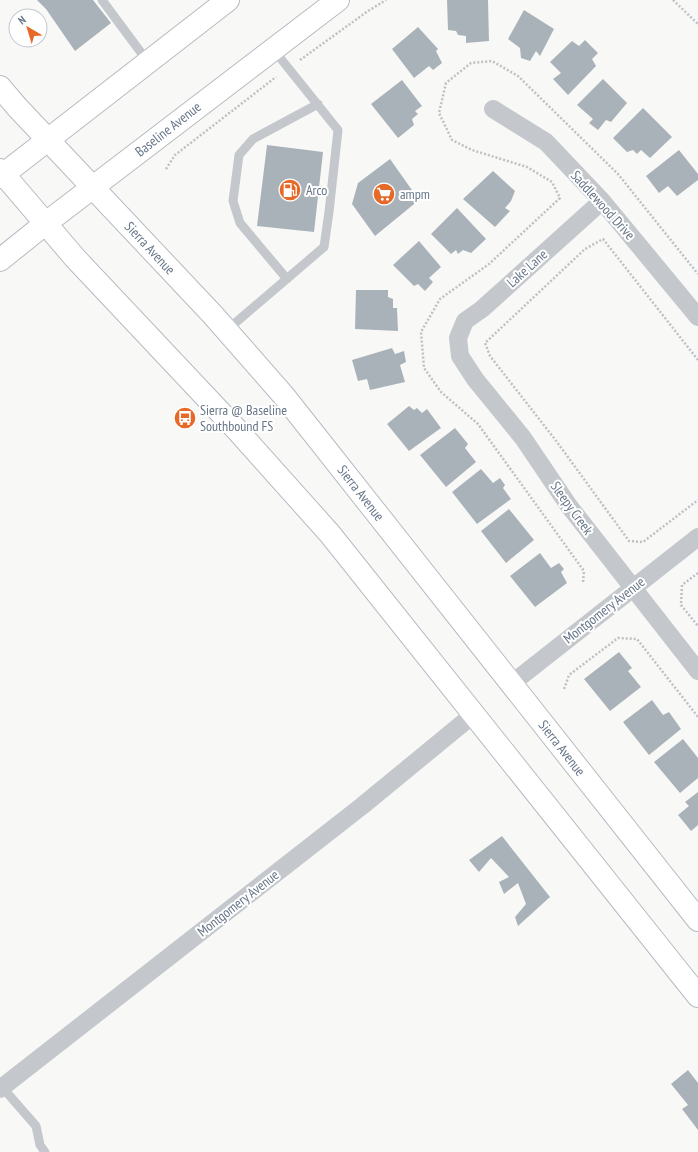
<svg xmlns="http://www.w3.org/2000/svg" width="698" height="1152" viewBox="0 0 698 1152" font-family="'PT Sans Narrow',sans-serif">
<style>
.building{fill:#aab2b9}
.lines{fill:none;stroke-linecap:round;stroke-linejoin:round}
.primary-casing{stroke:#b7bbc0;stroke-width:24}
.path{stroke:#bec0c3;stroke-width:2.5;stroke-dasharray:2 2;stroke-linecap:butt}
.lane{stroke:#c4c7cc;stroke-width:9}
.street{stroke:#c4c7cc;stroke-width:18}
.primary{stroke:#fff;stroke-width:22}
.labels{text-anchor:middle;stroke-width:4;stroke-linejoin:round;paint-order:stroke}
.street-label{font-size:14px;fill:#677688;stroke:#fff}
.poi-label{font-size:14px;fill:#677688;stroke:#fff;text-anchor:start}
</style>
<rect width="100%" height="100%" fill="#f8f9f6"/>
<path class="building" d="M37,0H93L111,23L75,51L46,9Z
M447,0H488L489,41L466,43V36L458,35L456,31L448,30Z
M524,10L554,29L540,56L536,51L530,61L521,58L520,48L508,39Z
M418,27L438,49L436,51L442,63L433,70L429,66L414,78L392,49Z
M585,40L598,53L592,59L596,66L568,95L553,79L561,73L550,62L572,41L579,46Z
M603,79L627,103L611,122L606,120L598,130L589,123L593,119L577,105Z
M402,80L422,106L415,111L418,114L412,119L414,125L398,138L371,104Z
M643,108L672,137L650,158L641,150L637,154L633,150L627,152L613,138Z
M267,145L323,152L314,232L257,226Z
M679,150L698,174V180L677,196L668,186L659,193L646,176Z
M390,159L419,200L375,236L352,204L358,183Z
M493,171L515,191L511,201L505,208L510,211L495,227L463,199Z
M457,208L486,239L471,253L463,250L458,254L456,250L451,254L431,234Z
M419,241L441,267L429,278L433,282L425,291L418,284L414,286L393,265Z
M356,290H388V297L393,299V308H397L398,331L355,329Z
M392,348L395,354L404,351L406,362L400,365L405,382L370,390L367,379L358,381L352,360Z
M409,406L414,410L417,408L422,413L427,409L441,428L409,451L387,424Z
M455,428L468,444L465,448L476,462L446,487L420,455Z
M481,469L493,483L500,478L505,485L503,488L511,499L477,524L452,492Z
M509,509L534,540L506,563L481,531Z
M540,553L551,568L559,563L564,569L561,572L567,583L535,607L510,576Z
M619,652L632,668L628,671L641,687L610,711L584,679Z
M652,700L663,715L669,712L681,729L649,755L623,722Z
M683,739L698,758V778L680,793L654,762Z
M698,792V825L691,831L678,815L689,806L685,802Z
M502,836L550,897L518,926L515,917L526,904L518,883L504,894L499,882L509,877L491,858L479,872L469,860Z
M688,1070L698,1083V1130L682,1109L688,1105L671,1084Z"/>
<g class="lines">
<g class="primary-casing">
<path id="primary" d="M0,87L17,107L213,315L284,396L698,920
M0,170L75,258L237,430L330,534L698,996
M0,177L228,0
M0,260L46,223L338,0"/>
</g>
<path class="path" d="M673,0L698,24
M300,60L368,11L386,0
M166,169L175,155L276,77
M698,360L603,239L585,249L485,343L490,356L557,442L629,541L643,542L698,500
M698,573L682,585L681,605L698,626
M583,582L584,571L478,424L441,392L424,368L421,332L440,299L489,264L560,198L552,182L527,167L472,150L452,140L439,113L446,83L471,63L492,61L518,76L618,174L698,274
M564,689L569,675L618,638L637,639L698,717"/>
<path class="lane" d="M102,0L148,62
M287,279L240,223L233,201L239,155L253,139L318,104
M227,330L324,247L329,212L338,130L273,49
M2,1087L36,1126L40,1145L45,1152"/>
<path class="street" d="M493,109L546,142L602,201L698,317
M602,201L482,309L465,321L458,338L460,356L475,379L523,438L569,506L698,671
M511,684L698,537
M0,1089L362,806L474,714"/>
<use href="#primary" class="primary"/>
</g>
<defs>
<g id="fuel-disc" transform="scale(1.15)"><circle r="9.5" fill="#e76928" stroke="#fff"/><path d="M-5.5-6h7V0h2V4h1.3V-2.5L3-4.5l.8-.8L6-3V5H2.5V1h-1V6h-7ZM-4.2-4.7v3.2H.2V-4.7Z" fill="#fff"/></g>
<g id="supermarket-disc" transform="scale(1.15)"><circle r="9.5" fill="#e76928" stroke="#fff"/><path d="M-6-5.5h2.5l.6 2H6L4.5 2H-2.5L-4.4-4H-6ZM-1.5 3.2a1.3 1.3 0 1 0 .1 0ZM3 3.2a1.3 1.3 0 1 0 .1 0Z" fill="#fff"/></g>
<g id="bus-disc" transform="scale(1.15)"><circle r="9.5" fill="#e76928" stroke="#fff"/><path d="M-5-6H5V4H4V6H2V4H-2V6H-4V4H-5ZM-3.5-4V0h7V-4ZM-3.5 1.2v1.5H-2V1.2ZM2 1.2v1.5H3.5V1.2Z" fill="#fff"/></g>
</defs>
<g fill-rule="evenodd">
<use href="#fuel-disc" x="290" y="190"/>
<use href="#supermarket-disc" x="384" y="194"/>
<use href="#bus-disc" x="185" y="418"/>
</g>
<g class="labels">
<g class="street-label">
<text transform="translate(168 129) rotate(-38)" y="5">Baseline Avenue</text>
<text transform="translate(603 205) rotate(48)" y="5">Saddlewood Drive</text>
<text transform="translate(150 248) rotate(47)" y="5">Sierra Avenue</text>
<text transform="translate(527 268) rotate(-42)" y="5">Lake Lane</text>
<text transform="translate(361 493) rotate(52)" y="5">Sierra Avenue</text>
<text transform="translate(572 508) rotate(54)" y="5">Sleepy Creek</text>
<text transform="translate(604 610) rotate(-38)" y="5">Montgomery Avenue</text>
<text transform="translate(562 748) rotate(52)" y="5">Sierra Avenue</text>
<text transform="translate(238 903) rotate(-38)" y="5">Montgomery Avenue</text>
</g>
<g class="poi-label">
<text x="306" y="195">Arco</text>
<text x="400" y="199">ampm</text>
<text x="200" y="415">Sierra @ Baseline<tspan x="200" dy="16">Southbound FS</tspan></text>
</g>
</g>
<g transform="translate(28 28) rotate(322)"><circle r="19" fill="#ffffff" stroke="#c2c8cf"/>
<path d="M0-3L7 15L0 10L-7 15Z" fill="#e76928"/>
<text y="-6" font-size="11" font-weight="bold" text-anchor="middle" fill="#677688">N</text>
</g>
</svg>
